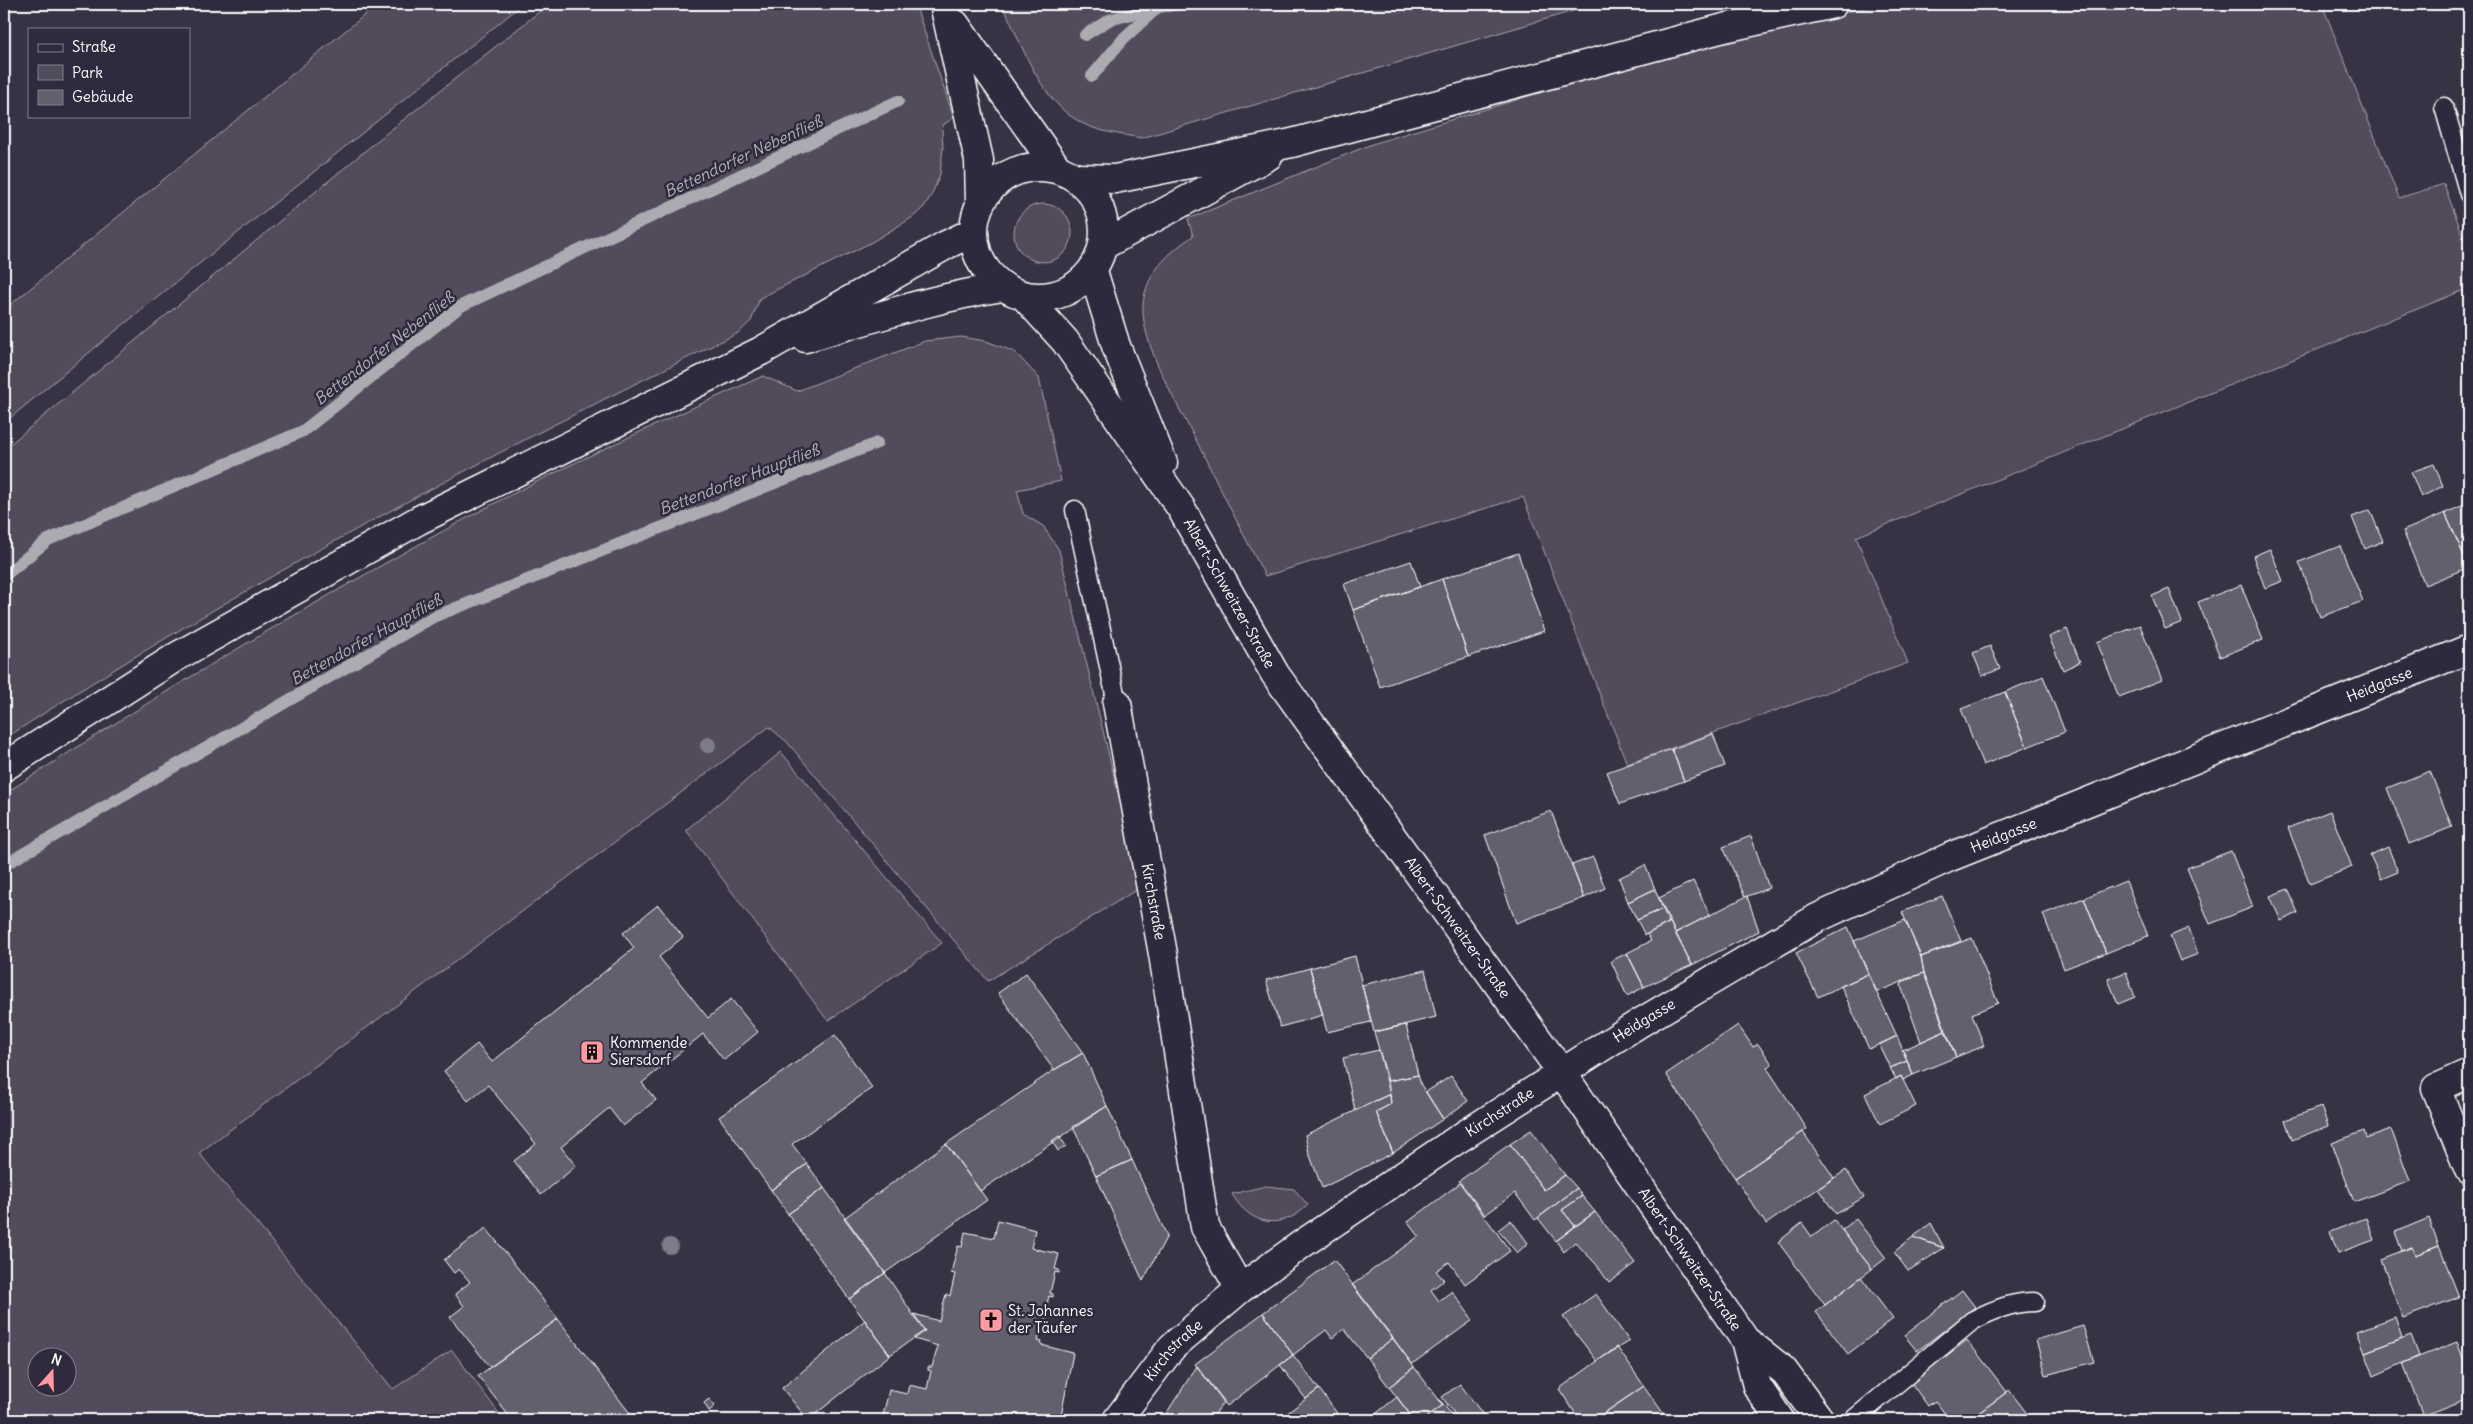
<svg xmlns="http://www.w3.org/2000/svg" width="2473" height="1424" viewBox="0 0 2473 1424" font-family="Delius,sans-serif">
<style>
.green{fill:#514c5c;stroke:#a8a6ae;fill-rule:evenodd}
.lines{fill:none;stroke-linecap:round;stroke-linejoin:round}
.stream{stroke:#adabb2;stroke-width:12}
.building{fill:#635f6d;stroke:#fff}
.service-casing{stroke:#fff;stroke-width:21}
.minor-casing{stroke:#fff;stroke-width:31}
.tertiary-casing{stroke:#fff;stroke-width:31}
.secondary-casing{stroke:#fff;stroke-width:31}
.service{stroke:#2f2a3d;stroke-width:18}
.minor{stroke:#2f2a3d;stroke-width:28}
.tertiary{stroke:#2f2a3d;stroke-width:28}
.secondary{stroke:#2f2a3d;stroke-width:28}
.tree{fill:#7e7c88}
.labels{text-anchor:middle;stroke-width:5;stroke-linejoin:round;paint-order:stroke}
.street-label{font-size:15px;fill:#fff;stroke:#2f2a3d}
.poi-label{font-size:15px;fill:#fff;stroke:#2f2a3d;text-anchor:start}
.water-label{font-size:16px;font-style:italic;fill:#b4b2b9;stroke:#2f2a3d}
</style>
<rect width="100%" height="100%" fill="#373345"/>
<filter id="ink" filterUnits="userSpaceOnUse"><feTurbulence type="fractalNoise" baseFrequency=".02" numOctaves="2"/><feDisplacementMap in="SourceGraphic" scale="10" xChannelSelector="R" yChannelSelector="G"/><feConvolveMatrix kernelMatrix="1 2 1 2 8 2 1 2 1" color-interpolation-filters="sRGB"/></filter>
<g filter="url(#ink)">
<path class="green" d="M378,4H523L108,337L4,423V310Z
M549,4H915L954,118L944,124L942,130L943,148L940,174L932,194L924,207L913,217L872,242L760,298L751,321L738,333C486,456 239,586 4,739V449L383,136Z
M1002,4H1597L1142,138C1120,134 1094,132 1075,119C1038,96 1021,42 1002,4Z
M1883,4H2322L2399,198L2444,184L2469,253V288L1856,537L1908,663L1627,764L1523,497L1265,576C1242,532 1220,488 1198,444C1180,409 1140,344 1143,304C1146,273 1169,252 1193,236L1188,219L1372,144L1594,76L1830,15Z
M1014 233a29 29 0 1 1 58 0a29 29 0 1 1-58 0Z
M961,337L986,341L1015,352L1039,378L1061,481L1017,490L1023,514L1043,526L1059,550L1141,887L988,981L787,742L769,727L199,1153L393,1389L452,1350L504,1420H4V794C154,697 307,605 465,519C561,467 663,421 763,376L797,391L925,341ZM38,1356H68V1386H38Z
M781,752L942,943L828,1021L686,830Z
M1266,1186L1294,1189L1308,1205C1282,1231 1250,1226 1232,1194Z"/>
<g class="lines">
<path class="stream" d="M1085,35L1109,20L1154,8
M1092,76L1124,38L1158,7L1180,4
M4,576L48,540L303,431L461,306L898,101
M4,865L433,617L877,443"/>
</g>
<path class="building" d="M2434,464L2443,486L2421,497L2411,472Z
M2469,503V567L2445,513Z
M2370,510L2383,541L2365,549L2352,517Z
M2445,513L2469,567L2425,585L2403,531Z
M2340,546L2363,601L2320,617L2299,562Z
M2270,549L2283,581L2265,588L2253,556Z
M1518,553L1544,631L1468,657L1442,579Z
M1411,561L1420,587L1353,610L1344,584Z
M1442,579L1468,657L1380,687L1353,610Z
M2241,585L2263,640L2220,657L2198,602Z
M2169,589L2182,622L2165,629L2152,596Z
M2140,625L2162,680L2119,697L2097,642Z
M2067,629L2080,662L2063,670L2049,637Z
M1990,646L2000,669L1982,676L1973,653Z
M2043,676L2065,732L2027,747L2005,692Z
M2005,692L2027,747L1983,765L1961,709Z
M1713,734L1725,766L1684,781L1672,749Z
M1672,749L1684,781L1620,804L1607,772Z
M2430,771L2452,827L2409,844L2387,788Z
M1551,811L1584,898L1516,923L1485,835Z
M2330,811L2352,867L2310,884L2288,828Z
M1751,836L1769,888L1745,897L1723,847Z
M2388,847L2398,872L2381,879L2370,855Z
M2231,851L2253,907L2210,924L2187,868Z
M1593,857L1605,888L1584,898L1572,865Z
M1645,865L1655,889L1628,902L1619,878Z
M1693,881L1710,915L1675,933L1659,898Z
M2126,881L2148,936L2106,953L2084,898Z
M1655,889L1663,909L1637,920L1628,902Z
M2288,889L2298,913L2281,921L2270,896Z
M1747,896L1759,931L1692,965L1675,933Z
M1942,896L1961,941L1921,957L1902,912Z
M2084,898L2106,953L2064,969L2043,914Z
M658,905L683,937L659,957L708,1018L731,999L758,1032L724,1060L703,1034L642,1083L656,1100L623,1126L609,1108L561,1147L576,1166L541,1195L514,1161L536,1144L488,1085L468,1101L444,1071L477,1044L492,1062L634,948L623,933Z
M1663,909L1669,923L1645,935L1637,920Z
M1905,920L1921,957L1924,973L1877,992L1854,941Z
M1670,922L1692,965L1644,987L1627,953L1651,941L1647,934Z
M1848,927L1868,974L1818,997L1796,953Z
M2189,928L2198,954L2180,961L2170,936Z
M1972,938L1998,1003L1972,1014L1984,1046L1956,1057L1924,973L1921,957Z
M1627,953L1644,987L1627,996L1611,961Z
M1355,956L1371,1022L1327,1032L1310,968Z
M1310,968L1323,1015L1280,1027L1266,980Z
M1425,970L1436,1017L1374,1032L1362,985Z
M2126,972L2135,997L2118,1004L2108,979Z
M1026,973L1083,1053L1054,1070L998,993Z
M1924,973L1945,1031L1921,1042L1901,986L1903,980Z
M1868,974L1897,1036L1869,1049L1841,986Z
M1406,1025L1418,1075L1388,1081L1374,1032Z
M1738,1025L1753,1047L1758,1044L1772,1064L1767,1068L1807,1129L1735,1178L1666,1074Z
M1945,1031L1956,1057L1913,1075L1903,1050Z
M835,1035L872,1088L792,1144L807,1164L771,1190L719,1117Z
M1897,1036L1907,1061L1890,1068L1879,1045Z
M1379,1050L1390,1094L1355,1110L1343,1058Z
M1083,1053L1107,1106L980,1191L946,1144L1054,1070Z
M1907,1061L1913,1075L1903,1080L1901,1076L1896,1079L1890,1068Z
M1418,1075L1421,1085L1443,1119L1393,1153L1376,1112L1391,1104L1388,1081Z
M1451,1076L1468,1101L1443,1119L1426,1092Z
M1901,1076L1916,1106L1880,1124L1865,1094Z
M1390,1094L1391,1104L1376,1112L1393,1153L1322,1188L1309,1153L1305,1135Z
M1107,1106L1132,1160L1096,1176L1073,1127Z
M2321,1107L2328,1126L2292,1140L2285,1120Z
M2391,1129L2410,1181L2354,1202L2332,1143L2364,1131L2366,1138Z
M1531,1130L1565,1175L1544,1190L1510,1144Z
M1803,1132L1834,1178L1766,1224L1735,1178Z
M1059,1136L1066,1146L1058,1151L1052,1141Z
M946,1144L987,1200L885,1273L844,1218Z
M1510,1144L1544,1190L1565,1175L1577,1188L1535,1220L1515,1193L1485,1215L1459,1181Z
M1132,1160L1167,1236L1143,1281L1096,1176Z
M807,1164L824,1188L788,1214L771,1190Z
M1846,1170L1864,1197L1836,1214L1818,1189Z
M1460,1183L1510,1251L1465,1284L1449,1262L1436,1271L1444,1280L1431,1290L1439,1301L1452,1291L1473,1320L1412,1364L1352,1285L1419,1236L1408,1222Z
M824,1188L885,1273L849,1299L788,1214Z
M1577,1188L1582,1196L1562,1210L1575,1226L1556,1241L1538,1218Z
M1582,1196L1595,1212L1575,1226L1562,1210Z
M1595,1212L1635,1263L1609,1283L1596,1264L1575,1242L1564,1252L1556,1241Z
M2366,1218L2374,1240L2338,1253L2330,1232Z
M2429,1218L2439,1246L2415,1255L2412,1247L2402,1251L2395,1232Z
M1856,1219L1886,1258L1872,1269L1842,1230Z
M998,1220L1035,1230L1031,1248L1059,1254L1055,1269L1059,1270V1273L1055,1272L1050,1293L1053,1294V1297L1049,1296L1044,1317L1047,1318V1321L1043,1320L1038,1341L1042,1342L1041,1345L1073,1353L1062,1411L1056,1417L1057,1420H882L889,1390L907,1394L909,1385L927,1389L931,1371L928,1370V1367H932L938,1346L914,1339L925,1331L914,1314L939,1321L946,1294L950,1296L955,1274L951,1273L958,1246L962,1247L965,1232L994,1238Z
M1511,1220L1528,1243L1517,1253L1498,1230Z
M1834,1220L1872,1269L1825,1305L1778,1242L1802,1223L1812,1237Z
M1931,1223L1944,1248L1913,1237Z
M486,1228L558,1319L490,1367L450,1317L464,1306L455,1294L470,1282L459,1269L454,1273L444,1260Z
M1913,1237L1944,1248L1908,1271L1894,1252Z
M2439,1246L2459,1297L2403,1318L2381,1259L2412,1247L2415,1255Z
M1334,1260L1393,1338L1367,1358L1344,1329L1332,1338L1326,1330L1293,1355L1263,1313Z
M885,1273L924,1331L890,1355L849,1299Z
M1861,1277L1893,1319L1848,1354L1816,1312Z
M1962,1290L1975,1307L1917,1351L1904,1335Z
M1596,1294L1629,1341L1597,1361L1563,1317Z
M1263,1313L1293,1355L1227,1406L1195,1364Z
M2395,1317L2402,1338L2365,1352L2357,1331Z
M558,1319L635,1420H512L478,1376Z
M865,1320L890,1355L808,1420L782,1388Z
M2083,1326L2094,1362L2046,1375L2036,1340Z
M2411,1335L2419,1356L2374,1376L2365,1352Z
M1393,1338L1414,1367L1389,1387L1367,1358Z
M1967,1340L2007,1392L1969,1420H1950L1935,1401L1928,1406L1911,1383Z
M2457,1342L2469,1374V1398L2423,1416L2403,1363Z
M1617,1347L1644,1386L1594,1420H1580L1559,1389Z
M1293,1355L1319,1389L1306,1399L1280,1365Z
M1197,1366L1224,1401L1211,1420H1162Z
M1414,1367L1443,1405L1423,1420H1414L1389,1387Z
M1460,1384L1487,1420H1459L1442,1397Z
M1644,1386L1668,1420H1594Z
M1319,1389L1342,1420H1291L1286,1414Z
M2009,1390L2032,1420H1969L2007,1392Z
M1397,1397L1414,1420H1368Z
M709,1399L715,1406L709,1411L704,1403Z
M1439,1399L1456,1420H1423L1443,1405Z"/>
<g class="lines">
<g class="service-casing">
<path id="service" d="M2444,107L2469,194
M1075,510L1117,703
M1853,1420L1972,1321C1992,1310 2012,1302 2035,1302"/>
</g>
<g class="minor-casing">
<g id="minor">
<path id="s1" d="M1117,703L1163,954L1205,1227L1240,1289"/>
<path d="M2469,1073L2436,1088L2469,1170"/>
<path id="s2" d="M1117,1420L1172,1347L1240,1289L1302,1244L1458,1139L1638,1024L1817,918L1950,857L2469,649"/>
</g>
</g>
<g class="tertiary-casing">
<path id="tertiary" d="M1078,178L1115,179L1292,143L1724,28L1833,4
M1104,245L1268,156
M805,338C871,319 936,297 1003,287
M4,767L176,657L419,520L761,351L946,245L973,232"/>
</g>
<g class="secondary-casing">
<g id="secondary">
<path d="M944,4L979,160L980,203"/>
<path d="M955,24L1057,168"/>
<circle cx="1039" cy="232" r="65"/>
<path d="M1093,271L1116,346L1163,463"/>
<path id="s3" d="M1025,297L1065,341L1181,508L1275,674L1562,1073L1745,1340L1783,1370L1820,1420"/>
<path d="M1745,1340L1757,1386L1780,1420"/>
</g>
</g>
<use href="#service" class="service"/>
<use href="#minor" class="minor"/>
<use href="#tertiary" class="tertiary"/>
<use href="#secondary" class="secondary"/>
</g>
<g class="tree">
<circle cx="708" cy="745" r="8"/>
<circle cx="670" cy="1246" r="8"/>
</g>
</g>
<defs>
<g id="building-square" transform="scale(1.25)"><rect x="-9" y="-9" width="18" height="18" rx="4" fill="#ff9aa2" stroke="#2f2a3d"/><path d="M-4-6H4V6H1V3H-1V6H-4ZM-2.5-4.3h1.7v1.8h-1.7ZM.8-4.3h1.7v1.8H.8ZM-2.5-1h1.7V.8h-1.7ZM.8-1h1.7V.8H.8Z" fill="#111"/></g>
<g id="church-square" transform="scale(1.25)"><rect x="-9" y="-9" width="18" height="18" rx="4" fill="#ff9aa2" stroke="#2f2a3d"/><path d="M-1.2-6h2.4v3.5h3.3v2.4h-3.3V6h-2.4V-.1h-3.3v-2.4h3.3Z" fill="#111"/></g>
</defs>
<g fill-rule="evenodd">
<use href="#building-square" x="592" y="1052"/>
<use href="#church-square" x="991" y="1320"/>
</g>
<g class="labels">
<g class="street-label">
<text dy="5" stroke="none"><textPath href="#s3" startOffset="361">Albert-Schweitzer-Straße</textPath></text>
<text dy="5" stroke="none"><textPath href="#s2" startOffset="1476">Heidgasse</textPath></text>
<text dy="5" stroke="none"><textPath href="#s2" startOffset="1071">Heidgasse</textPath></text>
<text dy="5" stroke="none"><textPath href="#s1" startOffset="202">Kirchstraße</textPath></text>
<text dy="5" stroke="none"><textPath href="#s3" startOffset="766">Albert-Schweitzer-Straße</textPath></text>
<text dy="5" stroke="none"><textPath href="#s2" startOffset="666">Heidgasse</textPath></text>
<text dy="5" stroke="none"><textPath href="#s2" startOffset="495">Kirchstraße</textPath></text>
<text dy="5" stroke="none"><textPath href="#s3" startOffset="1171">Albert-Schweitzer-Straße</textPath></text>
<text dy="5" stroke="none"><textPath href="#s2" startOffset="90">Kirchstraße</textPath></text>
</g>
<g class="poi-label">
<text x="610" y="1048">Kommende<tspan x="610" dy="17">Siersdorf</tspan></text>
<text x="1008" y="1316">St. Johannes<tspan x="1008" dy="17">der Täufer</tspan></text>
</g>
<g class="water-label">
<text transform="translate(743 156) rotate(-25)" y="6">Bettendorfer Nebenfließ</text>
<text transform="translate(384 348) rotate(-38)" y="6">Bettendorfer Nebenfließ</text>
<text transform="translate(739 479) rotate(-21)" y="6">Bettendorfer Hauptfließ</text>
<text transform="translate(366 639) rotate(-29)" y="6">Bettendorfer Hauptfließ</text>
</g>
</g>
<rect width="2473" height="1424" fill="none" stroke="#2f2a3d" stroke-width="20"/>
<rect x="10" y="10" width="2453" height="1404" fill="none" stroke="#fff" stroke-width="2" filter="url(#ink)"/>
<rect x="28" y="28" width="162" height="90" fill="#2f2a3d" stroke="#827f8b"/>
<rect x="38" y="44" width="25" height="8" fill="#2f2a3d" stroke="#827f8b"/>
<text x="72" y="52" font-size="15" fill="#ffffff">Straße</text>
<rect x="38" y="65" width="25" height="15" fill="#514c5c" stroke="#827f8b"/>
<text x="72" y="78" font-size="15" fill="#ffffff">Park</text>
<rect x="38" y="90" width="25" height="15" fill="#635f6d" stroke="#827f8b"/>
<text x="72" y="102" font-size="15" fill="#ffffff">Gebäude</text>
<g transform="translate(52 1372) rotate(20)"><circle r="24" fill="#2f2a3d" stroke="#827f8b"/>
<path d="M0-4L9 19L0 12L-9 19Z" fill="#ff9aa2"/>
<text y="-8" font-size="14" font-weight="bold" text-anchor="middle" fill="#ffffff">N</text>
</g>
</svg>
